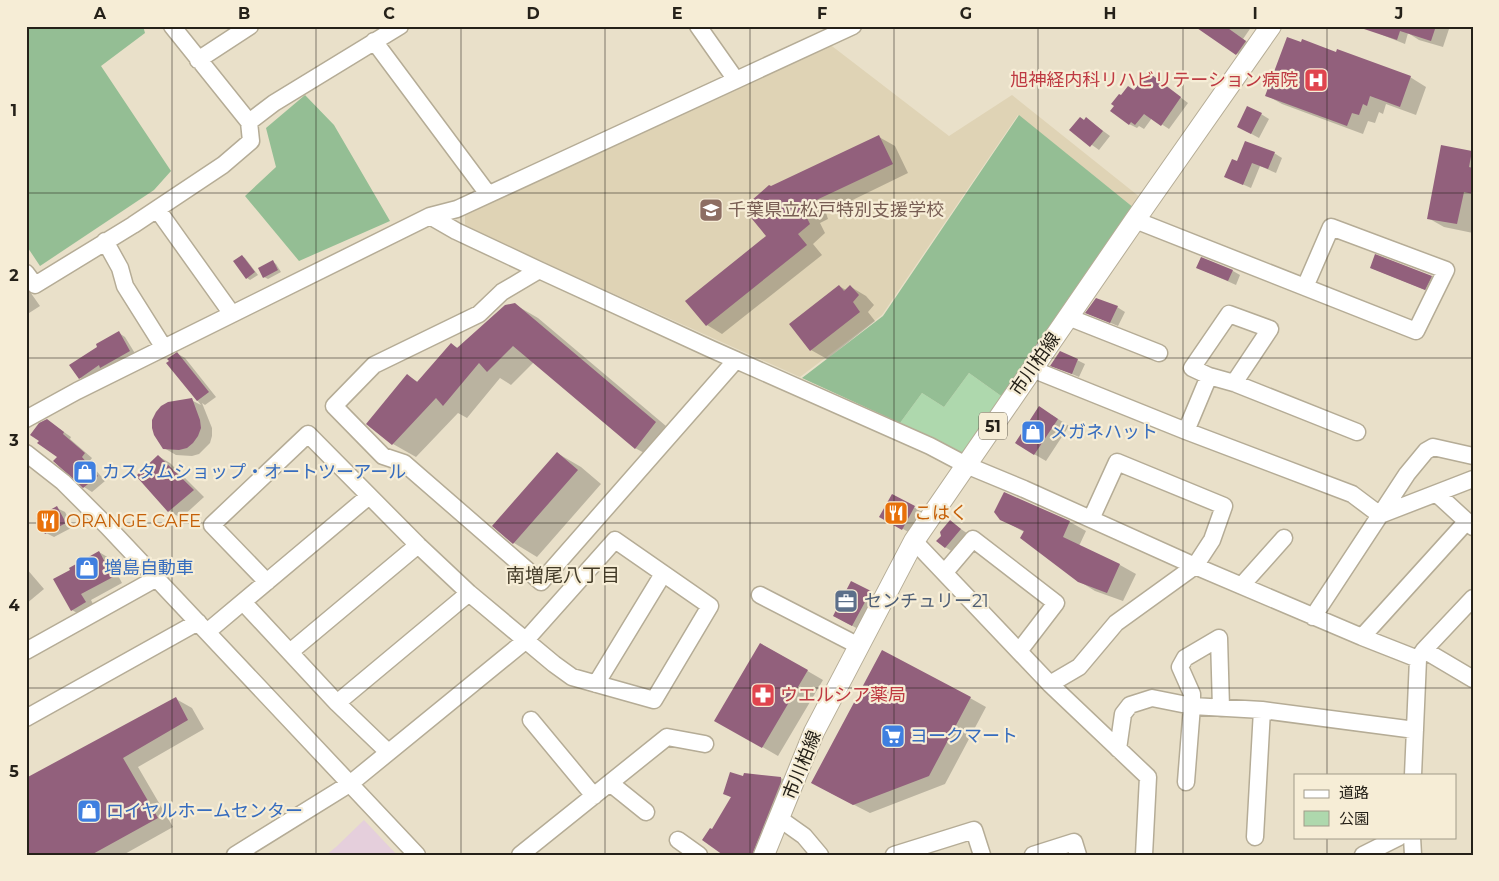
<svg xmlns="http://www.w3.org/2000/svg" width="1499" height="881" viewBox="0 0 1499 881" font-family="Montserrat,'Noto Sans JP',sans-serif">
<style>
.commercial{fill:#e5cfdc}
.built{fill:#dfd3b5}
.green{fill:#aed8ad}
.forest{fill:#94be94}
.shadow{fill:#0003}
.building{fill:#92607c}
.lines{fill:none;stroke-linecap:round;stroke-linejoin:round}
.minor-casing{stroke:#b5ac96;stroke-width:19}
.major-casing{stroke:#b5ac96;stroke-width:22}
.minor{stroke:#fff;stroke-width:16}
.major{stroke:#fff;stroke-width:20}
.grid{fill:none;stroke:#252119;stroke-width:1;stroke-opacity:0.55}
.labels{text-anchor:middle;stroke-width:4.5;stroke-linejoin:round;paint-order:stroke}
.shield{fill:#f6edd6;stroke:#645e52;stroke-width:1}
.shield-label{font-size:16px;font-weight:bold;fill:#252119}
.health-label{font-size:18px;fill:#be3a42;stroke:#f6edd6;text-anchor:end}
.education-label{font-size:18px;fill:#785e54;stroke:#f6edd6;text-anchor:start}
.street-label{font-size:18px;fill:#252119;stroke:#f6edd6}
.shop-label{font-size:18px;fill:#366cbe;stroke:#f6edd6;text-anchor:start}
.food-label{font-size:18px;fill:#c56008;stroke:#f6edd6;text-anchor:start}
.service-label{font-size:18px;fill:#4e5e75;stroke:#f6edd6;text-anchor:start}
.neighbourhood-label{font-size:19px;fill:#433b28;stroke:#f6edd6}
.neatline{fill:none;stroke:#252119;stroke-width:2}
.grid-label{font-size:16px;text-anchor:middle;font-weight:bold;fill:#252119}
</style>
<rect width="100%" height="100%" fill="#e9e0c9"/>
<path class="commercial" d="M364,820L397,855H326L336,847Z"/>
<path class="built" d="M828,43L949,136L1012,95L1141,198L1134,208L1018,115L882,315L800,377L465,227V211Z"/>
<path class="green" d="M969,373L1004,398L965,454L900,423L922,393L944,407Z"/>
<path class="forest" d="M32,26H143L145,33L101,66L171,171L154,190L40,266L26,245V30Z
M305,95L334,125L390,221L299,261L245,196L276,167L266,128Z
M1019,115L1134,208L1004,398L969,373L944,407L922,393L900,423L802,378L883,316Z"/>
<path class="shadow" d="M1196,26H1252L1243,39L1253,46L1244,58Z
M1410,26H1450L1443,47L1419,40L1408,33L1405,44L1380,34Z
M1302,43L1410,77L1426,87L1416,115L1386,104L1383,114L1379,112L1375,123L1368,121L1363,134L1282,104L1266,95Z
M1155,78L1188,103L1169,129L1152,118L1144,129L1139,126L1137,128L1129,124L1135,91Z
M1261,114L1269,119L1259,138L1246,131Z
M1087,119L1110,136L1099,150L1071,130Z
M879,137L895,146L908,173L826,213L828,219L820,223L825,233L813,244L822,255L722,334L707,325L768,236Z
M1442,147L1473,153V233L1444,227L1428,218Z
M1274,153L1282,158L1276,173L1260,166L1251,188L1226,177L1238,163Z
M242,256L245,258L258,275L250,280L247,278Z
M273,262L276,264L281,272L268,279L264,277Z
M1198,268L1233,271L1240,275L1236,285Z
M1371,268L1432,277L1439,281L1433,293Z
M26,282L30,287L28,289L40,306L26,315Z
M839,286L846,290L851,287L866,296L874,305L868,312L875,321L827,359L811,350Z
M514,304L538,318L679,437L659,461L635,448L534,362L511,385L500,378L467,418L458,413L416,457L393,444L408,376L418,382L452,345L458,348Z
M1117,307L1125,312L1118,326L1087,313Z
M119,333L125,337L136,355L86,382L80,378Z
M178,354L185,358L216,397L205,405L202,403L212,428V436L210,443L199,454L192,456L176,455L164,448L191,400L201,405L168,363Z
M1077,360L1085,364L1079,377L1060,369Z
M1052,415L1069,426L1046,461L1034,454Z
M47,420L71,437L70,439L92,458L89,462L105,481L92,492L84,487L55,461L59,457Z
M557,453L581,467L601,484L537,557L514,543L494,526Z
M158,456L170,463L204,497L181,518L169,511Z
M1005,493L1070,522L1086,531L1079,546L1120,565L1136,574L1123,601L1095,591L1079,581L1024,532L1001,519Z
M893,495L922,512L910,533L881,516Z
M57,508L65,512L73,527L54,537L46,533Z
M951,522L968,534L953,552L945,547L942,537Z
M99,552L109,558L122,583L91,600L95,608L82,616L72,610Z
M26,568L44,589L26,604Z
M852,582L878,596L860,630L834,616Z
M761,644L823,680L778,756L716,720Z
M970,698L986,707L945,784L870,813L829,792Z
M176,699L192,708L204,729L138,767L173,827L123,855H26Z
M745,774L781,778L788,782L760,855H725L712,831L732,798L724,793L744,777Z"/>
<path class="building" d="M1194,26H1225L1246,41L1236,55Z
M1361,26H1436L1431,41L1400,31L1397,40L1361,28Z
M1287,37L1301,42L1302,39L1336,52L1337,49L1411,76L1400,107L1370,96L1367,106L1363,104L1359,115L1352,113L1347,126L1265,96Z
M1148,72L1181,97L1161,126L1144,114L1135,125L1131,122L1129,125L1110,111L1114,106L1111,104L1119,94L1121,95L1128,86L1134,90Z
M1247,106L1262,113L1251,134L1237,127Z
M1080,117L1084,120L1086,117L1103,131L1090,147L1069,130Z
M879,135L893,164L810,203L813,210L805,214L810,224L798,234L807,245L706,326L685,301L766,236L743,208L769,185L771,186Z
M1245,141L1275,152L1268,169L1252,163L1243,185L1224,177L1232,159L1237,161Z
M1441,145L1472,151L1469,167L1473,168V194L1464,192L1457,224L1427,219Z
M1375,254L1432,276L1425,290L1370,268Z
M242,255L255,272L246,279L233,261Z
M1201,257L1233,270L1228,281L1196,268Z
M273,260L278,270L263,278L258,268Z
M839,285L844,291L850,285L859,295L853,302L860,312L810,351L789,324Z
M1096,298L1118,306L1110,323L1085,313Z
M515,303L656,422L635,449L513,346L487,372L479,363L443,406L436,398L392,445L366,424L407,374L417,382L451,343L457,348L505,305Z
M119,331L130,351L100,368L99,365L79,379L69,365L97,347L96,344Z
M1060,351L1078,359L1072,374L1050,366Z
M177,352L209,392L197,401L166,363L169,361L167,359Z
M192,398L200,420L201,428L198,436L193,443L187,448L179,450L163,449L154,435L152,428V420L156,412L161,406L168,402Z
M1039,406L1058,419L1034,455L1015,443Z
M47,419L64,432L63,434L85,453L82,457L98,476L83,488L53,461L57,457L37,443L39,441L30,435L39,423Z
M557,452L578,470L513,544L492,526Z
M158,455L194,490L168,512L136,476Z
M1004,492L1070,521L1063,537L1120,564L1107,593L1078,582L1020,538L1024,531L1000,520L994,512Z
M892,494L915,506L902,530L879,517Z
M57,506L66,523L45,534L36,518Z
M950,520L961,529L945,548L936,541L941,536L940,532Z
M99,551L113,577L81,594L86,602L71,611L53,579L70,570L69,568Z
M851,581L871,591L852,626L833,616Z
M760,643L808,670L762,748L714,721Z
M882,650L971,697L929,776L853,805L811,783Z
M176,697L188,720L123,758L158,818L91,855H26V778Z
M730,772L743,776L744,773L781,777V782L752,855H723L702,840L710,828L712,829L731,797L723,794Z"/>
<g class="lines">
<g class="minor-casing">
<path id="minor" d="M172,26L249,122
M698,26L736,80
M374,41L488,194
M198,60L250,26
M157,209L232,314
M430,216L456,231L539,270L711,349L930,446L966,465L1024,489L1195,566L1362,637L1418,659
M1135,220L1416,331L1446,270L1331,227L1305,287
M105,241L120,268L125,286L164,348
M539,270L502,292L479,314L374,365L334,406L383,456L404,463L541,582L736,360
M26,273L35,285L133,225L223,165L251,141L249,122L274,103L400,26
M1068,317L1159,353
M1032,369L1186,431L1352,494L1380,515L1473,479
M1234,383L1270,329L1229,314L1192,368L1209,376L1234,383L1357,432
M26,419L77,391L430,216L457,209L853,26
M1186,431L1209,376
M26,453L63,482L107,526L417,855
M1437,494L1473,527
M914,541L1050,684L1148,777L1144,855
M945,572L973,539L1056,603L1020,650
M1242,585L1284,538
M760,595L859,646
M243,602L337,703L388,752
M1313,617L1407,474L1426,451L1433,447L1473,456
M207,632L369,496
M1362,637L1467,521
M1424,650L1473,679
M26,651L157,578
M290,652L418,545
M596,684L663,574
M1050,684L1079,667L1116,623L1195,566L1212,540L1224,506L1117,462L1091,519
M337,703L469,593
M26,718L198,622
M531,720L594,796
M1118,749L1123,714L1130,705L1152,698L1192,706L1262,710L1415,730
M1413,775L1418,659L1424,650L1473,598
M1186,782L1192,706V694L1180,667L1185,658L1219,638L1221,708
M610,783L646,812
M780,819L804,836L820,855
M1255,837L1262,710
M1412,837L1413,855
M678,840L699,855
M235,855L351,783L525,641L615,540L710,606L654,700L572,677L554,664L469,593L418,545L308,434L212,525L267,582
M520,855L667,737L705,744
M894,855L974,830L982,855
M1033,855L1074,842L1078,855
M1363,855L1399,837"/>
</g>
<g class="major-casing">
<path id="major" d="M764,855L814,732L914,541L1135,220L1271,26"/>
</g>
<use href="#minor" class="minor"/>
<use href="#major" class="major"/>
</g>
<path class="grid" d="M172,26V855M316,26V855M461,26V855M605,26V855M750,26V855M894,26V855M1038,26V855M1183,26V855M1327,26V775M26,193H1473M26,358H1473M26,523H1473M26,688H1473M1327,837V855"/>
<defs>
<g id="hospital-square" transform="scale(1.25)"><rect x="-9" y="-9" width="18" height="18" rx="4" fill="#e0444e" stroke="#f6edd6"/><path d="M-5-5h3v3.5h4V-5h3V5h-3V1.5h-4V5h-3Z" fill="#fff"/></g>
<g id="school-square" transform="scale(1.25)"><rect x="-9" y="-9" width="18" height="18" rx="4" fill="#8d6e63" stroke="#f6edd6"/><path d="M0-5L7-2L0 1L-7-2ZM-4 1L0 2.5L4 1V4Q0 6-4 4Z" fill="#fff"/></g>
<g id="shop-square" transform="scale(1.25)"><rect x="-9" y="-9" width="18" height="18" rx="4" fill="#3f7fe0" stroke="#f6edd6"/><path d="M-5-2.5h2.3a2.7 3.5 0 0 1 5.4 0H5L5.5 6h-11ZM-1.5-2.5h3a1.5 2.3 0 0 0-3 0Z" fill="#fff"/></g>
<g id="restaurant-square" transform="scale(1.25)"><rect x="-9" y="-9" width="18" height="18" rx="4" fill="#e8710a" stroke="#f6edd6"/><path d="M-5-6h1v4h1v-4h1v4h1v-4h1v5L-1.5 .5V6h-2V.5L-5-1ZM5-6V6H3V1.5H1.5Q1.5-4 5-6Z" fill="#fff"/></g>
<g id="office-square" transform="scale(1.25)"><rect x="-9" y="-9" width="18" height="18" rx="4" fill="#5c6f8a" stroke="#f6edd6"/><path d="M-6-3h4V-5.5h4V-3h4V5H-6ZM-1-4.5V-3h2v-1.5ZM-6 0V1H6V0Z" fill="#fff"/></g>
<g id="pharmacy-square" transform="scale(1.25)"><rect x="-9" y="-9" width="18" height="18" rx="4" fill="#e0444e" stroke="#f6edd6"/><path d="M-2-6h4v4h4v4h-4v4h-4v-4h-4v-4h4Z" fill="#fff"/></g>
<g id="supermarket-square" transform="scale(1.25)"><rect x="-9" y="-9" width="18" height="18" rx="4" fill="#3f7fe0" stroke="#f6edd6"/><path d="M-6-5.5h2.5l.6 2H6L4.5 2H-2.5L-4.4-4H-6ZM-1.5 3.2a1.3 1.3 0 1 0 .1 0ZM3 3.2a1.3 1.3 0 1 0 .1 0Z" fill="#fff"/></g>
</defs>
<g fill-rule="evenodd">
<use href="#hospital-square" x="1316" y="80"/>
<use href="#school-square" x="711" y="210"/>
<use href="#shop-square" x="1033" y="432"/>
<use href="#shop-square" x="85" y="472"/>
<use href="#restaurant-square" x="896" y="513"/>
<use href="#restaurant-square" x="48" y="521"/>
<use href="#shop-square" x="87" y="568"/>
<use href="#office-square" x="846" y="601"/>
<use href="#pharmacy-square" x="763" y="695"/>
<use href="#supermarket-square" x="893" y="736"/>
<use href="#shop-square" x="89" y="811"/>
</g>
<g class="labels">
<rect class="shield" x="979" y="412.5" width="28" height="27" rx="4"/>
<g class="shield-label">
<text x="993" y="432">51</text>
</g>
<g class="health-label">
<text x="1298" y="86">旭神経内科リハビリテーション病院</text>
<text x="780" y="701" text-anchor="start">ウエルシア薬局</text>
</g>
<g class="education-label">
<text x="728" y="216">千葉県立松戸特別支援学校</text>
</g>
<g class="street-label">
<text transform="translate(1035 364) rotate(-55)" y="6">市川柏線</text>
<text transform="translate(802 765) rotate(-68)" y="6">市川柏線</text>
</g>
<g class="shop-label">
<text x="1050" y="438">メガネハット</text>
<text x="102" y="478">カスタムショップ・オートツーアール</text>
<text x="104" y="574">増島自動車</text>
<text x="910" y="742">ヨークマート</text>
<text x="106" y="817">ロイヤルホームセンター</text>
</g>
<g class="food-label">
<text x="914" y="519">こはく</text>
<text x="66" y="527">ORANGE CAFE</text>
</g>
<g class="service-label">
<text x="864" y="607">センチュリー21</text>
</g>
<g class="neighbourhood-label">
<text x="563" y="582">南増尾八丁目</text>
</g>
</g>
<rect width="1499" height="881" fill="none" stroke="#f6edd6" stroke-width="55"/>
<rect x="1294" y="774" width="162" height="65" fill="#f6edd6" stroke="#a29b8a"/>
<rect x="1304" y="790" width="25" height="8" fill="#ffffff" stroke="#a29b8a"/>
<text x="1339" y="798" font-size="15" fill="#252119">道路</text>
<rect x="1304" y="811" width="25" height="15" fill="#aed8ad" stroke="#a29b8a"/>
<text x="1339" y="824" font-size="15" fill="#252119">公園</text>
<rect x="28" y="28" width="1444" height="826" class="neatline"/>
<g class="grid-label">
<text x="100" y="19">A</text>
<text x="244" y="19">B</text>
<text x="389" y="19">C</text>
<text x="533" y="19">D</text>
<text x="677" y="19">E</text>
<text x="822" y="19">F</text>
<text x="966" y="19">G</text>
<text x="1110" y="19">H</text>
<text x="1255" y="19">I</text>
<text x="1399" y="19">J</text>
<text x="14" y="116">1</text>
<text x="14" y="281">2</text>
<text x="14" y="446">3</text>
<text x="14" y="611">4</text>
<text x="14" y="777">5</text>
</g>
</svg>
